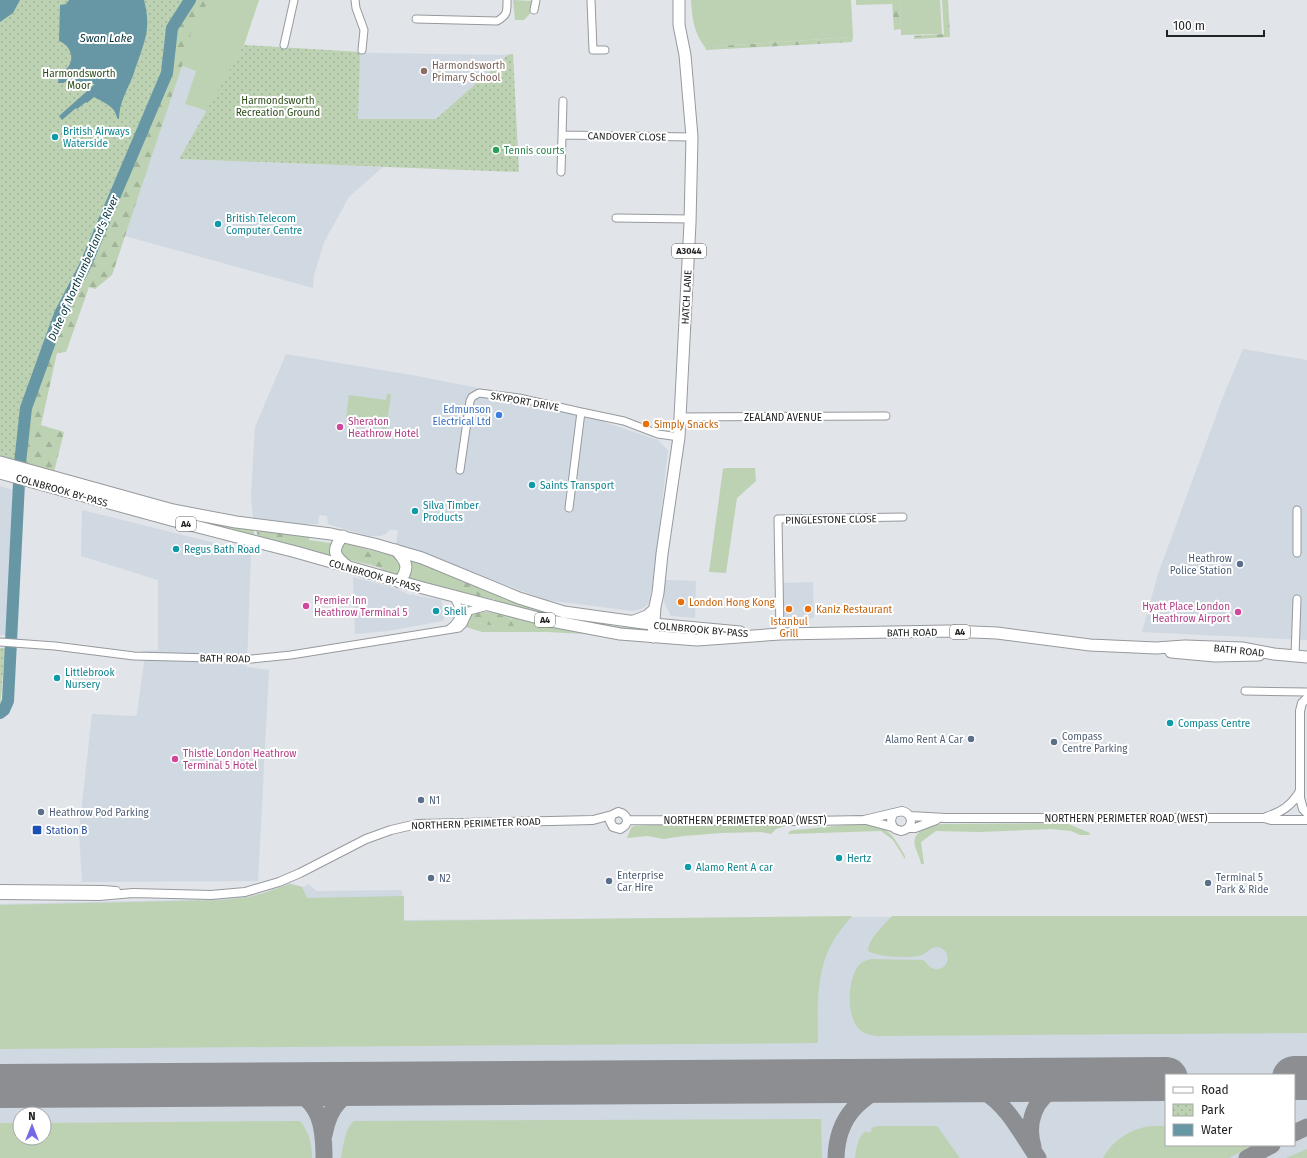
<svg xmlns="http://www.w3.org/2000/svg" width="1307" height="1158" viewBox="0 0 1307 1158" font-family="'Fira Sans',sans-serif">
<style>
.built{fill:#d0d8e2;fill-rule:evenodd}
.green{fill:#bcd2b2}
.forest{fill:url(#forest-firs)}
.park{fill:url(#park-dots)}
.water{fill:#6797a5}
.lines{fill:none;stroke-linecap:round;stroke-linejoin:round}
.river{stroke:#6797a5;stroke-width:12}
.taxiway{stroke:#8c8e91;stroke-width:17}
.runway{stroke:#8c8e91;stroke-width:44}
.minor-casing{stroke:#96999d;stroke-width:9}
.tertiary-casing{stroke:#96999d;stroke-width:10}
.primary-casing{stroke:#96999d;stroke-width:13}
.trunk-casing{stroke:#96999d;stroke-width:13}
.minor{stroke:#fff;stroke-width:7}
.tertiary{stroke:#fff;stroke-width:8}
.primary{stroke:#fff;stroke-width:11}
.trunk{stroke:#fff;stroke-width:11}
.education-dot{fill:#8d6e63;stroke:#fff;stroke-width:1.5}
.culture-dot{fill:#0f9aa8;stroke:#fff;stroke-width:1.5}
.leisure-dot{fill:#2e9e5b;stroke:#fff;stroke-width:1.5}
.shop-dot{fill:#3f7fe0;stroke:#fff;stroke-width:1.5}
.food-dot{fill:#e8710a;stroke:#fff;stroke-width:1.5}
.hotel-dot{fill:#d1479c;stroke:#fff;stroke-width:1.5}
.service-dot{fill:#5c6f8a;stroke:#fff;stroke-width:1.5}
.transit-dot{fill:#1a4fb4;stroke:#fff;stroke-width:1.5}
.labels{text-anchor:middle;stroke-width:4;stroke-linejoin:round;paint-order:stroke}
.shield{fill:#fff;stroke:#646465;stroke-width:1}
.shield-label{font-size:9px;font-weight:bold;fill:#212223}
.education-label{font-size:10px;fill:#785e54;stroke:#fff;text-anchor:start}
.park-label{font-size:10px;fill:#2b4a18;stroke:#fff}
.culture-label{font-size:10px;fill:#0d838f;stroke:#fff;text-anchor:start}
.street-label{font-size:10px;fill:#212223;stroke:#fff}
.leisure-label{font-size:10px;fill:#27864d;stroke:#fff;text-anchor:start}
.shop-label{font-size:10px;fill:#366cbe;stroke:#fff;text-anchor:end}
.hotel-label{font-size:10px;fill:#b23c85;stroke:#fff;text-anchor:start}
.food-label{font-size:10px;fill:#c56008;stroke:#fff;text-anchor:start}
.service-label{font-size:10px;fill:#4e5e75;stroke:#fff;text-anchor:start}
.transit-label{font-size:10px;fill:#164399;stroke:#fff;text-anchor:start}
.water-label{font-size:11px;font-style:italic;fill:#03333e;stroke:#fff}
</style>
<defs>
<pattern id="forest-firs" width="22" height="20" patternUnits="userSpaceOnUse"><rect width="22" height="20" fill="#bcd2b2"/><path d="M5 1l3.5 6h-7zM16 11l3.5 6h-7z" fill="#a1b499"/></pattern>
<pattern id="park-dots" width="8" height="8" patternUnits="userSpaceOnUse"><rect width="8" height="8" fill="#bcd2b2"/><path d="M2 2h.1M6 6h.1" fill="none" stroke="#a1b499" stroke-width="1.8" stroke-linecap="round"/></pattern>
</defs>
<rect width="100%" height="100%" fill="#e1e4e8"/>
<path class="built" d="M360,52L374,53L508,55L436,119H357Z
M182,66L196,71L185,104L207,111L179,159L383,167L349,197L324,242L314,275L313,288L125,236Z
M1243,349L1307,360V640L1142,632L1158,574L1223,397Z
M286,354L417,376L605,413L604,422L658,440L668,450L656,557L650,603L641,609L632,611L546,600L396,544L398,530H389L387,533L381,536H368L328,524L327,516L319,515L318,524H301L253,518L251,496L255,427Z
M0,486L13,490L6,635H0Z
M82,510L251,552L247,667L269,670L258,881L82,882L79,831L92,714L135,716L137,714L144,662L142,651L158,650V580L81,556Z
M353,577L392,587L408,594L441,600L442,603L444,619L443,621L388,631L355,634Z
M664,580L696,581L695,618L671,616L664,602Z
M813,582L814,618L784,620L783,583Z
M289,883L303,887L308,884L317,891L402,890L404,920L850,917H1307V1158H0V904L224,899L262,893ZM1166,1075H1294V1145H1166ZM20,1114H44V1138H20Z"/>
<path class="green" d="M195,0H259L244,45L207,111L185,104L196,71L171,62L175,30Z
M513,0L532,1C535,10 530,14 524,20H515Z
M691,0H851L853,37L705,47C694,34 692,17 691,0Z
M856,0H892V4L856,5Z
M900,0H940L942,34L901,35Z
M387,394H391L386,430H382L383,423L346,418L349,395L386,400Z
M726,468H755L756,481L737,498L726,573L709,572L723,469Z
M135,505L253,528L255,538Z
M262,530L310,535L309,540L331,543V552L333,559L257,539V534L283,541L284,534Z
M350,542L359,547L397,557L403,565L398,576L390,574L378,567L387,568L393,572L397,571C398,566 398,562 394,559L351,549L353,558L373,566L346,559L340,556V544Z
M409,558L466,580C464,584 461,588 465,593L494,601L498,594L576,619L613,626L651,630L647,632L578,623L406,579Z
M486,611L604,635L547,632H482L466,627L468,621L494,626L514,625L512,619Z
M1066,823L1090,833L1089,835H1080L1071,831L1051,829L979,832L936,831L921,842L924,864H921C920,858 918,855 916,849C909,832 928,826 941,824Z
M858,824C889,827 890,830 905,856V859L893,840L881,831L788,834L790,831L795,830Z
M652,825H788L776,829L771,834L761,832L722,833L684,836L663,839L648,836L627,838L631,828L634,826Z
M290,884L302,887L307,898L404,896V921L852,916C846,923 840,930 835,938C815,970 818,1007 818,1043L0,1049V905L222,900L249,897L264,893Z
M892,916H1307V1033L876,1036C870,1035 864,1034 859,1029C846,1016 847,977 860,964C863,961 867,960 871,959L923,960C927,962 928,967 932,968C946,975 956,952 938,947C930,947 928,952 922,955C912,959 877,957 868,951C868,939 885,924 892,916Z
M821,1119L822,1158H341C343,1147 345,1128 354,1121Z
M300,1121C309,1132 312,1144 312,1158H0V1123H20V1138H44V1123Z
M878,1126H937L960,1158H855C856,1149 858,1135 866,1131L868,1133L872,1131L871,1128Z
M1150,1126H1166V1145H1254L1229,1158H1103C1113,1140 1130,1129 1150,1126Z
M1307,1149V1158H1286Z"/>
<path class="forest" d="M195,0H210L194,22L182,66L112,275L95,289L89,287L66,352L57,353L41,425L64,432L54,472L21,463L28,408L62,315L87,267L168,73L175,30Z
M892,0H900L901,29L894,30Z
M942,0H948L950,37L914,39V36L944,34Z
M853,37L852,42L706,50L705,47Z
M256,529L284,534L283,542L257,534Z
M353,548L394,559C398,562 398,566 397,571L393,572L387,568L373,566L372,565L355,560L350,553L351,549Z
M466,580L498,594L496,600L465,593C461,589 462,583 466,580Z
M478,611C486,611 509,616 515,622L514,626H494L468,621L470,616Z"/>
<path class="park" d="M0,0H190L172,28L167,73L85,266L60,314L26,408L20,463L0,462Z
M244,45L360,52L358,119H436L508,55L513,54L519,172L179,159Z
M0,648H5L0,709Z"/>
<path class="water" d="M0,0H20L13,13L0,22Z
M69,0H144C151,27 146,38 137,64C135,68 134,74 132,78C126,92 119,104 119,119L117,118C116,107 103,102 94,97L87,103L86,102L77,109L76,108L62,120L59,116L95,84L64,82V83H58L59,73C76,68 75,47 59,41L60,5L66,4Z"/>
<g class="lines">
<path class="river" d="M0,713L4,710L8,701L20,463L26,408L60,314L85,266L167,73L172,28L190,0"/>
<path class="taxiway" d="M951,1080C962,1083 973,1085 983,1091C1008,1105 1022,1135 1038,1158
M262,1084C270,1086 278,1086 286,1088C321,1099 324,1127 324,1158
M1294,1133L1307,1127
M324,1135C330,1102 343,1094 374,1083
M1033,1147C1026,1123 1034,1098 1058,1087C1065,1084 1072,1082 1079,1079
M836,1158C837,1115 861,1096 898,1080
M1247,1158L1272,1145"/>
<path class="runway" d="M1294,1078H1307
M0,1086L1166,1079"/>
<g class="minor-casing">
<path id="minor" d="M355,0L356,8L364,30L362,50
M591,0L593,50H605
M534,10L536,0
M416,19L497,21C508,15 507,11 507,0
M284,45L294,0
M562,135L692,137
M561,172L563,101
M616,218L690,219
M681,417L886,416
M460,470L470,401L472,397L479,393L519,398L581,412L624,421L658,434L679,437
M569,508L581,412
M1297,510V553
M449,629C463,619 461,609 453,596
M780,634L778,519L903,517
M0,642L55,646L134,656L252,659L291,655L459,628L463,624L469,611L488,606
M1295,656L1297,599
M1245,691L1307,692"/>
</g>
<g class="tertiary-casing">
<path id="tertiary" d="M1307,698L1302,703L1300,711V798L1303,809L1307,813
M910,816L946,818H1264L1271,820H1307
M1266,817C1282,812 1292,805 1300,791
M627,820L810,821L864,820L902,811C914,814 914,829 901,831L895,829C890,824 890,819 894,813
M866,820L892,827
M908,828H915L936,820
M0,889L103,890L116,891
M0,895L99,896L133,893L211,895L245,892L279,882L300,873L366,839L391,830L417,824L593,820L612,815L618,812C629,814 630,825 620,829L613,827L610,821L612,815"/>
</g>
<g class="primary-casing">
<path id="primary" d="M653,637L655,607L658,593L662,554L679,437L690,223L692,137L685,55L679,25V0"/>
</g>
<g class="trunk-casing">
<path id="trunk" d="M0,462L173,510L236,522L331,534L374,544L422,558L519,598L564,612L643,623L740,632
M0,473L171,520L296,552L423,588L546,620L620,634L697,640L780,634L948,631L997,633L1090,645L1156,648L1185,646L1242,648L1274,654L1307,657
M343,536C331,550 334,556 347,566
M396,550C407,562 410,568 399,582
M634,621L647,616L654,610
M1171,652L1215,656L1259,655"/>
</g>
<use href="#minor" class="minor"/>
<use href="#tertiary" class="tertiary"/>
<use href="#primary" class="primary"/>
<use href="#trunk" class="trunk"/>
</g>
<circle class="education-dot" cx="424" cy="71" r="4"/>
<g class="culture-dot">
<circle cx="55" cy="137" r="4"/>
<circle cx="218" cy="224" r="4"/>
<circle cx="532" cy="485" r="4"/>
<circle cx="415" cy="511" r="4"/>
<circle cx="176" cy="549" r="4"/>
<circle cx="436" cy="611" r="4"/>
<circle cx="57" cy="678" r="4"/>
<circle cx="1170" cy="723" r="4"/>
<circle cx="839" cy="858" r="4"/>
<circle cx="688" cy="867" r="4"/>
</g>
<circle class="leisure-dot" cx="496" cy="150" r="4"/>
<circle class="shop-dot" cx="499" cy="415" r="4"/>
<g class="food-dot">
<circle cx="646" cy="424" r="4"/>
<circle cx="681" cy="602" r="4"/>
<circle cx="789" cy="609" r="4"/>
<circle cx="808" cy="609" r="4"/>
</g>
<g class="hotel-dot">
<circle cx="340" cy="427" r="4"/>
<circle cx="306" cy="606" r="4"/>
<circle cx="1238" cy="612" r="4"/>
<circle cx="175" cy="759" r="4"/>
</g>
<g class="service-dot">
<circle cx="1240" cy="564" r="4"/>
<circle cx="971" cy="739" r="4"/>
<circle cx="1054" cy="742" r="4"/>
<circle cx="421" cy="800" r="4"/>
<circle cx="41" cy="812" r="4"/>
<circle cx="431" cy="878" r="4"/>
<circle cx="609" cy="881" r="4"/>
<circle cx="1208" cy="883" r="4"/>
</g>
<rect class="transit-dot" x="32" y="825" width="10" height="10" rx="2"/>
<g class="labels">
<g class="shield">
<rect x="672" y="244" width="34" height="14" rx="3"/>
<rect x="176" y="517" width="20" height="14" rx="3"/>
<rect x="535" y="613" width="20" height="14" rx="3"/>
<rect x="950" y="625" width="20" height="14" rx="3"/>
</g>
<g class="shield-label">
<text x="689" y="254">A3044</text>
<text x="186" y="527">A4</text>
<text x="545" y="623">A4</text>
<text x="960" y="635">A4</text>
</g>
<g class="education-label">
<text x="432" y="69">Harmondsworth<tspan x="432" dy="12">Primary School</tspan></text>
</g>
<g class="park-label">
<text x="79" y="77">Harmondsworth<tspan x="79" dy="12">Moor</tspan></text>
<text x="278" y="104">Harmondsworth<tspan x="278" dy="12">Recreation Ground</tspan></text>
</g>
<g class="culture-label">
<text x="63" y="135">British Airways<tspan x="63" dy="12">Waterside</tspan></text>
<text x="226" y="222">British Telecom<tspan x="226" dy="12">Computer Centre</tspan></text>
<text x="540" y="489">Saints Transport</text>
<text x="423" y="509">Silva Timber<tspan x="423" dy="12">Products</tspan></text>
<text x="184" y="553">Regus Bath Road</text>
<text x="444" y="615">Shell</text>
<text x="65" y="676">Littlebrook<tspan x="65" dy="12">Nursery</tspan></text>
<text x="1178" y="727">Compass Centre</text>
<text x="847" y="862">Hertz</text>
<text x="696" y="871">Alamo Rent A car</text>
</g>
<g class="street-label">
<text transform="translate(627 136) rotate(1)" y="4">CANDOVER CLOSE</text>
<text transform="translate(686 297) rotate(-87)" y="4">HATCH LANE</text>
<text transform="translate(525 401) rotate(10)" y="4">SKYPORT DRIVE</text>
<text x="783" y="421">ZEALAND AVENUE</text>
<text transform="translate(62 490) rotate(16)" y="4">COLNBROOK BY-PASS</text>
<text transform="translate(831 519) rotate(-1)" y="4">PINGLESTONE CLOSE</text>
<text transform="translate(375 575) rotate(16)" y="4">COLNBROOK BY-PASS</text>
<text transform="translate(701 629) rotate(5)" y="4">COLNBROOK BY-PASS</text>
<text transform="translate(912 632) rotate(-1)" y="4">BATH ROAD</text>
<text transform="translate(1239 650) rotate(6)" y="4">BATH ROAD</text>
<text transform="translate(225 658) rotate(1)" y="4">BATH ROAD</text>
<text x="1126" y="822">NORTHERN PERIMETER ROAD (WEST)</text>
<text x="745" y="824">NORTHERN PERIMETER ROAD (WEST)</text>
<text transform="translate(476 823) rotate(-2)" y="4">NORTHERN PERIMETER ROAD</text>
</g>
<g class="leisure-label">
<text x="504" y="154">Tennis courts</text>
</g>
<g class="shop-label">
<text x="491" y="413">Edmunson<tspan x="491" dy="12">Electrical Ltd</tspan></text>
</g>
<g class="hotel-label">
<text x="348" y="425">Sheraton<tspan x="348" dy="12">Heathrow Hotel</tspan></text>
<text x="314" y="604">Premier Inn<tspan x="314" dy="12">Heathrow Terminal 5</tspan></text>
<text x="1230" y="610" text-anchor="end">Hyatt Place London<tspan x="1230" dy="12">Heathrow Airport</tspan></text>
<text x="183" y="757">Thistle London Heathrow<tspan x="183" dy="12">Terminal 5 Hotel</tspan></text>
</g>
<g class="food-label">
<text x="654" y="428">Simply Snacks</text>
<text x="689" y="606">London Hong Kong</text>
<text x="816" y="613">Kaniz Restaurant</text>
<text x="789" y="625" text-anchor="middle">Istanbul<tspan x="789" dy="12">Grill</tspan></text>
</g>
<g class="service-label">
<text x="1232" y="562" text-anchor="end">Heathrow<tspan x="1232" dy="12">Police Station</tspan></text>
<text x="1062" y="740">Compass<tspan x="1062" dy="12">Centre Parking</tspan></text>
<text x="963" y="743" text-anchor="end">Alamo Rent A Car</text>
<text x="429" y="804">N1</text>
<text x="49" y="816">Heathrow Pod Parking</text>
<text x="617" y="879">Enterprise<tspan x="617" dy="12">Car Hire</tspan></text>
<text x="1216" y="881">Terminal 5<tspan x="1216" dy="12">Park &amp; Ride</tspan></text>
<text x="439" y="882">N2</text>
</g>
<g class="transit-label">
<text x="46" y="834">Station B</text>
</g>
<g class="water-label">
<text x="106" y="42">Swan Lake</text>
<text transform="translate(83 268) rotate(-66)" y="4">Duke of Northumberland's River</text>
</g>
</g>
<rect x="1165" y="1074" width="130" height="72" fill="#ffffff" stroke="#a6a7a7"/>
<rect x="1173" y="1087" width="20" height="6" fill="#ffffff" stroke="#a6a7a7"/>
<text x="1201" y="1094" font-size="12" fill="#212223">Road</text>
<rect x="1173" y="1104" width="20" height="12" fill="url(#park-dots)" stroke="#a6a7a7"/>
<text x="1201" y="1114" font-size="12" fill="#212223">Park</text>
<rect x="1173" y="1124" width="20" height="12" fill="#6797a5" stroke="#a6a7a7"/>
<text x="1201" y="1134" font-size="12" fill="#212223">Water</text>
<g transform="translate(32 1126)"><circle r="19" fill="#ffffff" stroke="#a6a7a7"/>
<path d="M0-3L7 15L0 10L-7 15Z" fill="#746ae5"/>
<text y="-6" font-size="11" font-weight="bold" text-anchor="middle" fill="#212223">N</text>
</g>
<path d="M1167 30v6h97v-6" fill="none" stroke="#212223" stroke-width="2"/>
<text x="1173" y="30" font-size="12" fill="#212223" stroke="#ffffff" stroke-width="3" paint-order="stroke">100 m</text>
</svg>
